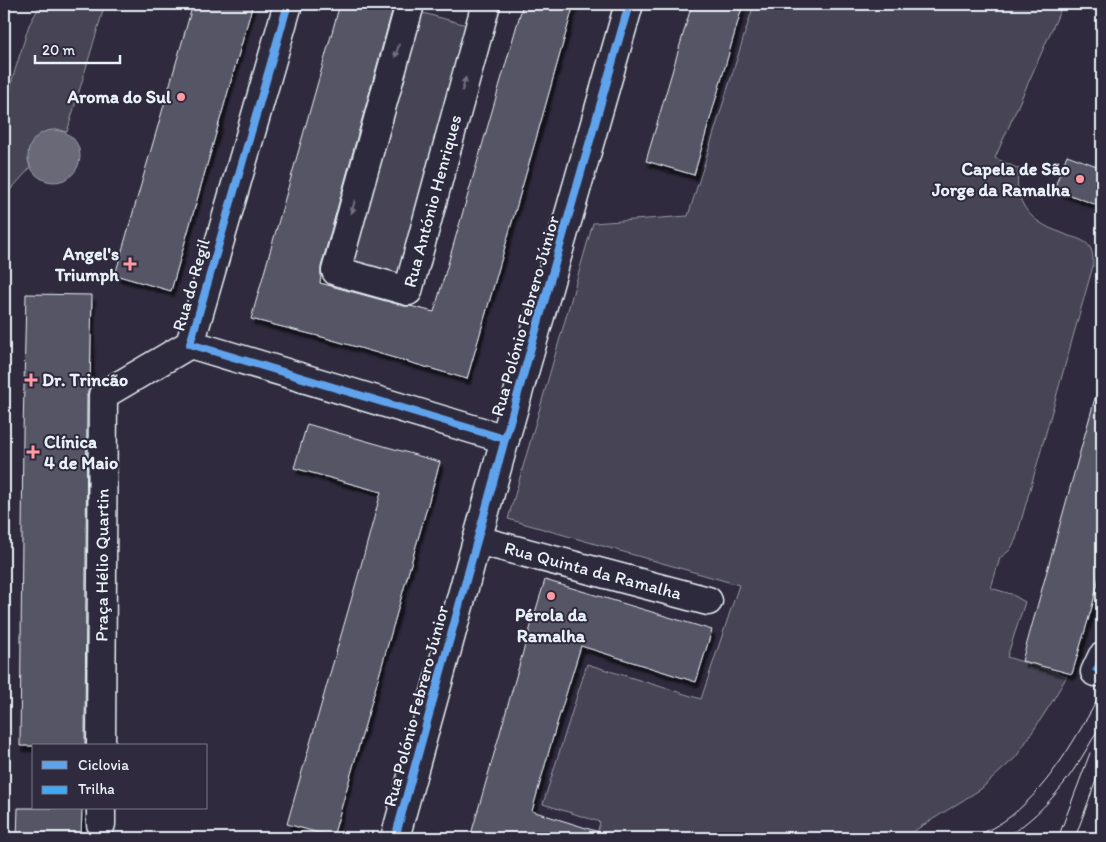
<svg xmlns="http://www.w3.org/2000/svg" width="1106" height="842" viewBox="0 0 1106 842" font-family="Itim,sans-serif">
<style>
.green{fill:#464455;stroke:#979aa6}
.water{fill:#696978;stroke:#9c9fab}
.building{fill:#575565;stroke:#e8f1f8;filter:url(#shadow)}
.lines{fill:none;stroke-linecap:round;stroke-linejoin:round}
.minor-casing{stroke:#e8f1f8;stroke-width:31}
.minor{stroke:#2f2a3d;stroke-width:28}
.tram{stroke:#e8f1f8;stroke-width:1}
.quiet{stroke:#3fa9f5;stroke-width:6;stroke-dasharray:12 6;stroke-linecap:butt}
.cycleway-casing{stroke:#2f2a3d;stroke-width:11}
.cycleway{stroke:#60a3ed;stroke-width:8}
.oneway{fill:#70707e}
.poi-dot{fill:#ff9aa2;stroke:#2f2a3d;stroke-width:2}
.labels{text-anchor:middle;stroke-width:4;stroke-linejoin:round;paint-order:stroke}
.poi-label{font-size:18px;font-weight:bold;fill:#e8f1f8;stroke:#2f2a3d;text-anchor:end}
.street-label{font-size:18px;fill:#e8f1f8;stroke:#2f2a3d}
</style>
<defs>
<filter id="shadow"><feDropShadow dx="3" dy="5.5" stdDeviation="1" flood-color="#0009"/></filter>
</defs>
<rect width="100%" height="100%" fill="#2f2a3d"/>
<filter id="ink" filterUnits="userSpaceOnUse"><feTurbulence type="fractalNoise" baseFrequency=".02" numOctaves="2"/><feDisplacementMap in="SourceGraphic" scale="10" xChannelSelector="R" yChannelSelector="G"/><feConvolveMatrix kernelMatrix="1 2 1 2 8 2 1 2 1" color-interpolation-filters="sRGB"/></filter>
<g filter="url(#ink)">
<path class="green" d="M41,4H105L67,132L57,129L28,159L30,168L5,196L4,154L12,80L29,25Z
M754,4H1063L995,158L1019,169C1014,192 1022,213 1044,225C1052,230 1061,232 1069,236C1076,238 1085,240 1090,247C1093,252 1093,259 1093,266L1016,539L1010,550L1000,558L991,588L1011,594L1025,602L1007,657L1067,676L1052,702L1016,757L981,789L903,838H596L600,822L543,804L587,664L701,699L739,585L508,519L593,223L688,216Z
M416,11L470,26L401,279L345,264Z"/>
<path class="water" d="M28 156a26 26 0 1 1 52 0a26 26 0 1 1-52 0Z"/>
<path class="building" d="M193,4H253L171,291L115,275Z
M340,4H377L393,8L321,267V276L320,283L404,306H410L434,312L523,4H574L538,132L467,379L322,337L251,319Z
M692,4H743L694,175L646,161Z
M1067,155L1102,168V207L1054,189Z
M26,294L92,295L90,387L87,395L85,746H20L23,432Z
M1095,398L1102,399V565L1092,607L1072,674L1022,661Z
M307,424L440,462L333,837L287,824L360,569L381,492L294,468Z
M545,580L712,630L696,682L581,646L555,730L532,811L602,833L601,838H470L523,652Z
M18,808H82L81,838H17Z"/>
<g class="lines">
<g class="minor-casing">
<g id="minor">
<path d="M288,4L190,344L505,439"/>
<path id="s1" d="M410,4L336,271L408,291L486,4"/>
<path id="s2" d="M477,540L708,601"/>
<path d="M1095,672L1102,657"/>
<path id="s3" d="M101,746L103,395L190,344"/>
<path d="M101,824V808"/>
<path d="M395,838L505,439L629,4"/>
</g>
</g>
<use href="#minor" class="minor"/>
<path class="tram" d="M974,838C986,831 1000,825 1011,816C1052,783 1076,737 1102,692
M1005,838C1052,808 1076,770 1102,722
M1058,838L1090,753
M1075,838L1102,764"/>
<path class="quiet" d="M1095,672L1102,657"/>
<g class="cycleway-casing">
<path id="cycleway" d="M288,4L190,344L505,439
M395,838L505,439L629,4"/>
</g>
<use href="#cycleway" class="cycleway"/>
</g>
<defs><path id="oneway-solid" d="M-6-.8H1V-3.2L6.5 0L1 3.2V.8H-6Z" transform="scale(1.25)"/></defs>
<g class="oneway">
<use href="#oneway-solid" transform="translate(397 51) rotate(106)"/>
<use href="#oneway-solid" transform="translate(464 84) rotate(-75)"/>
<use href="#oneway-solid" transform="translate(353 207) rotate(106)"/>
</g>
</g>
<g class="poi-dot">
<circle cx="181" cy="97" r="5"/>
<circle cx="1080" cy="179" r="5"/>
<path d="M127.5 256.5h5v5h5v5h-5v5h-5v-5h-5v-5h5z"/>
<path d="M28.5 372.5h5v5h5v5h-5v5h-5v-5h-5v-5h5z"/>
<path d="M30.5 444.5h5v5h5v5h-5v5h-5v-5h-5v-5h5z"/>
<circle cx="551" cy="596" r="5"/>
</g>
<g class="labels">
<g class="poi-label">
<text x="171" y="103">Aroma do Sul</text>
<text x="1070" y="175">Capela de São<tspan x="1070" dy="21">Jorge da Ramalha</tspan></text>
<text x="119" y="260">Angel's<tspan x="119" dy="21">Triumph</tspan></text>
<text x="42" y="386" text-anchor="start">Dr. Trincão</text>
<text x="44" y="448" text-anchor="start">Clínica<tspan x="44" dy="21">4 de Maio</tspan></text>
<text x="551" y="621" text-anchor="middle">Pérola da<tspan x="551" dy="21">Ramalha</tspan></text>
</g>
<g class="street-label">
<text dy="6" stroke="none"><textPath href="#s1" startOffset="445">Rua António Henriques</textPath></text>
<text transform="translate(191 285) rotate(-74)" y="6">Rua do Regil</text>
<text transform="translate(525 316) rotate(-74)" y="6">Rua Polónio Febrero Júnior</text>
<text dy="6" stroke="none"><textPath href="#s3" startOffset="181">Praça Hélio Quartin</textPath></text>
<text dy="6" stroke="none"><textPath href="#s2" startOffset="120">Rua Quinta da Ramalha</textPath></text>
<text transform="translate(416 706) rotate(-75)" y="6">Rua Polónio Febrero Júnior</text>
</g>
</g>
<rect width="1106" height="842" fill="none" stroke="#2f2a3d" stroke-width="20"/>
<rect x="10" y="10" width="1086" height="822" fill="none" stroke="#e8f1f8" stroke-width="2" filter="url(#ink)"/>
<rect x="32" y="744" width="175" height="65" fill="#2f2a3d" stroke="#797a88"/>
<rect x="42" y="761" width="25" height="8" fill="#60a3ed" stroke="#797a88"/>
<text x="78" y="770" font-size="15" fill="#e8f1f8">Ciclovia</text>
<rect x="42" y="786" width="25" height="8" fill="#3fa9f5" stroke="#797a88"/>
<text x="78" y="794" font-size="15" fill="#e8f1f8">Trilha</text>
<path d="M35 55v8h85v-8" fill="none" stroke="#e8f1f8" stroke-width="2.5"/>
<text x="42" y="55" font-size="15" fill="#e8f1f8" stroke="#2f2a3d" stroke-width="4" paint-order="stroke">20 m</text>
</svg>
